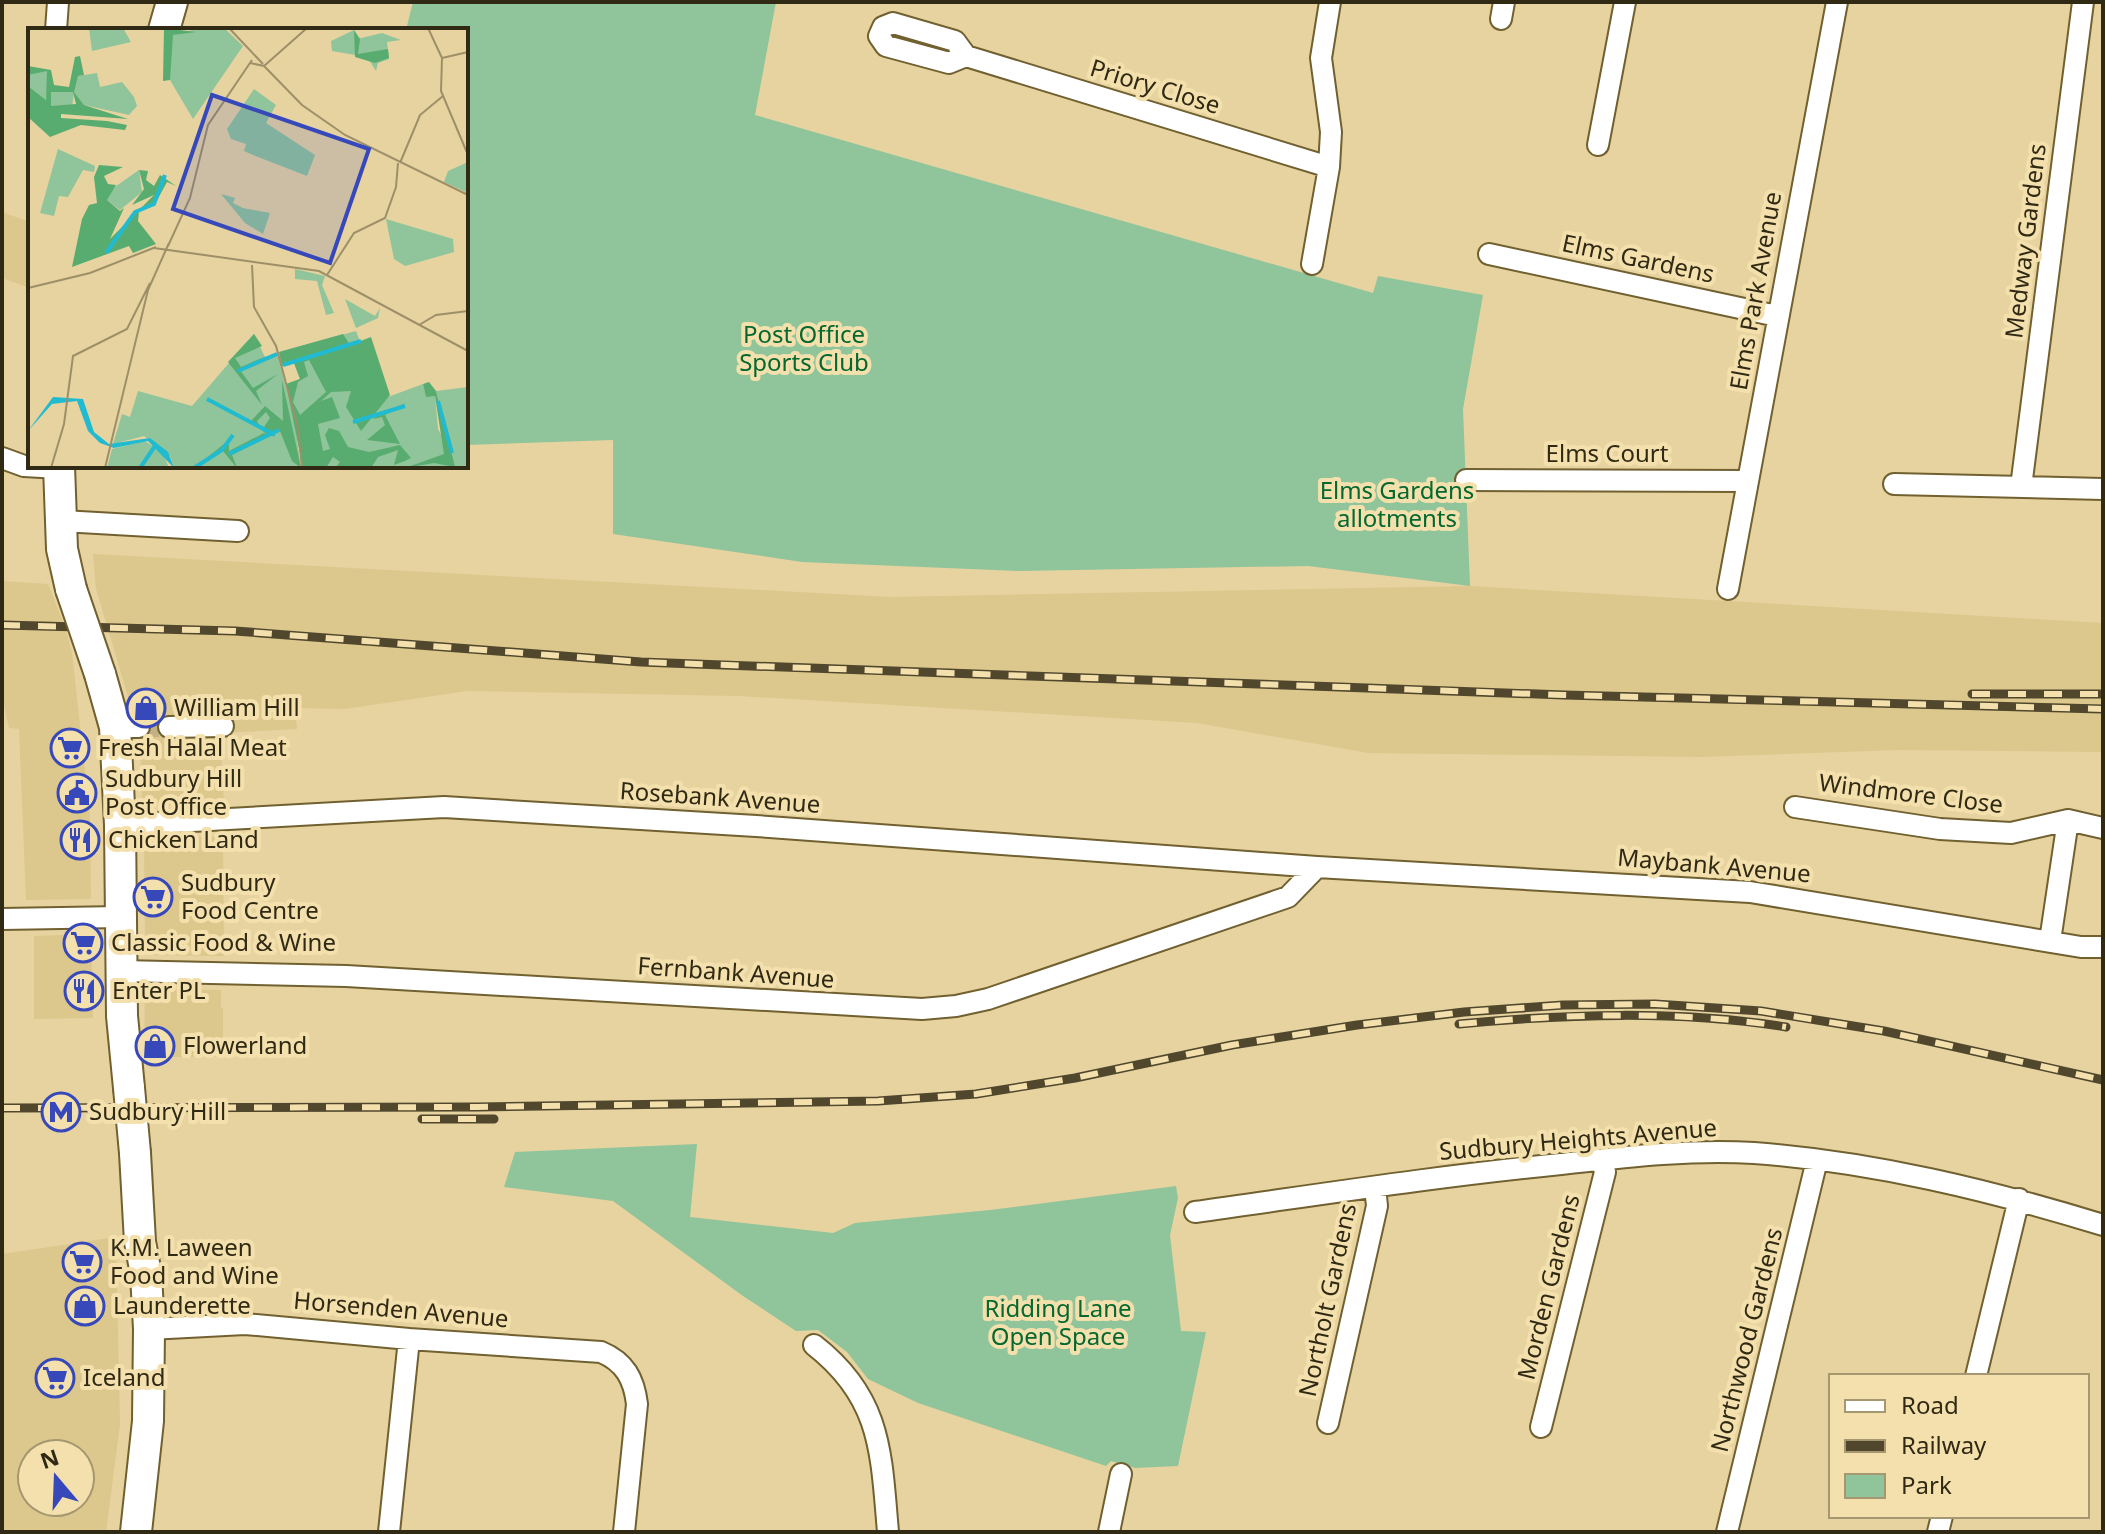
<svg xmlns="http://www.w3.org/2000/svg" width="2105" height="1534" viewBox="0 0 2105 1534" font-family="'Noto Sans',sans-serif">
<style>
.built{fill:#dcc78c;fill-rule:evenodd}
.green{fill:#90c49b}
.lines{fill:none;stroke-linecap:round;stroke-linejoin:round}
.street-tunnel{stroke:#c2b184;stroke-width:20;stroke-dasharray:20 10;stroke-linecap:butt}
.street-casing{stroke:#716030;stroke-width:24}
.primary-casing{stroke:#716030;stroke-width:34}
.street{stroke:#fff;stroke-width:20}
.primary{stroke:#fff;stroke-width:30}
.rail-casing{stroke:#50472d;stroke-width:9}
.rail{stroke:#f3e0ad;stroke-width:6;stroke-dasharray:18;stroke-linecap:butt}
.primary-bridge-casing{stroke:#716030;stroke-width:34;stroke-linecap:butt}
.primary-bridge{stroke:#fff;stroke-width:30}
.labels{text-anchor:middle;stroke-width:8;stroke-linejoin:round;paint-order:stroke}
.street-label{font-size:24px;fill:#302914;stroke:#f3e0ad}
.park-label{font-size:24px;fill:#056830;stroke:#f3e0ad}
.poi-label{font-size:24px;fill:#302914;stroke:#f3e0ad;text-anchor:start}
.inset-river{fill:none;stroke:#21bbd1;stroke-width:4}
.inset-road{fill:none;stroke:#9d8f68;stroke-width:2}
.view{fill:#3648ba;fill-opacity:0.15;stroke:#3648ba;stroke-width:4}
.inset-edge{fill:none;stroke:#302914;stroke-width:4}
</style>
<rect width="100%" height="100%" fill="#e6d3a0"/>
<path class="built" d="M2,212L30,222V288L2,278Z
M93,554L890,597L1470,586L2103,623V752L1898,750L1701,757L1368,753L1197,723L739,696L467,691L345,709L295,708L297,729L220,733L224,802L142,806L140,737L96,589Z
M2,581L48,584L65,627L72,652L90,816L91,899L26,900L19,729L9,728L2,696Z
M223,836L224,956L148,955L145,949L144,839Z
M91,934L93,1018L34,1019V936Z
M145,989L221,990V1007L223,1008V1057H144Z
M116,1237L120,1425L106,1532H2V1254ZM32,1454H80V1502H32Z"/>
<path class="green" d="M413,2H776L755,115L1373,293L1378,276L1483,295L1463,409L1470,586L1308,566L1018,571L802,562L613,534V440L466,445V30H406Z
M697,1144L690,1217L833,1233L855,1223L990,1210L1176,1186L1178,1198L1170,1235L1181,1331L1206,1332L1178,1466L1135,1468L1111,1461L1106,1466L918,1403L868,1379L847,1352L818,1330L796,1331L743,1296L613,1201L504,1187L515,1152Z"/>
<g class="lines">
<path class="street-tunnel" d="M139,727H169"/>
<g class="street-casing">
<path id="street" d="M1501,19L1504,2
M56,30L58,2
M966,56L955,41L893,23L883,27L879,36L886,46L949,63L966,56L1329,167
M1598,145L1625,2
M1489,254L1777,316
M1312,264L1329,167L1331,132L1321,58L1330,2
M2,458L24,466L59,468
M1466,480L1748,481
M1894,484L2103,489
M2021,487L2083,2
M62,521L238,531
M1728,589L1837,2
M115,727H139
M169,727L223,726
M1795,807L1940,829L2011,833L2068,820L2103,828
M120,825L444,807L756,826L1317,867L1750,892L2081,947H2103
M2,919L120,917
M2050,941L2068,820
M121,971L346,976L922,1009L956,1006L988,999L1288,897L1317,867
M1195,1212C1317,1195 1438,1176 1561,1164C1624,1157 1690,1149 1754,1153C1874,1162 1989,1190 2103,1225
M149,1329L245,1324L409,1339L601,1352C625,1362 634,1379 637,1404L624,1532
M814,1345C882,1398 881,1453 888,1532
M1976,1376L2019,1199
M1328,1423L1377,1206L1375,1187
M1541,1427L1605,1172L1602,1160
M389,1532L409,1339
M1109,1532L1121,1474
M1727,1532L1817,1160
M1938,1532L1942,1516"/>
</g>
<g class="primary-casing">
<path id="primary" d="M164,30L172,2
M59,466L62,549L71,589
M100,674L115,727L120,825L122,1016L129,1088
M135,1153L140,1242L146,1274L149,1329L148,1421L136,1532"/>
</g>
<use href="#street" class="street"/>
<use href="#primary" class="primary"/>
<g class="rail-casing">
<path id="rail" d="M2,625L235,631L641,662L1564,695L2103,709
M1972,694H2103
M1459,1024C1566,1014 1679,1010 1786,1027
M2,1108L477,1107L878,1101L976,1094L1075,1078L1232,1045L1357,1025L1464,1012L1563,1005L1655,1004L1761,1011L1884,1031L2103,1080
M422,1119H494"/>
</g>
<use href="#rail" class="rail"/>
<g class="primary-bridge-casing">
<path id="primary-bridge" d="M71,589L100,674
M129,1088L135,1153"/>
</g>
<use href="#primary-bridge" class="primary-bridge"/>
</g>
<defs>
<g id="shop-ring" transform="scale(2)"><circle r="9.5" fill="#f3e0ad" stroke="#3648ba" stroke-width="1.5"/><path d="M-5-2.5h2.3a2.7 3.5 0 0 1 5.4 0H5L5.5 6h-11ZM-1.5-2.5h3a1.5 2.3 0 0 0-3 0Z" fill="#3648ba"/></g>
<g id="supermarket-ring" transform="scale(2)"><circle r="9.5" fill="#f3e0ad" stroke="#3648ba" stroke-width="1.5"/><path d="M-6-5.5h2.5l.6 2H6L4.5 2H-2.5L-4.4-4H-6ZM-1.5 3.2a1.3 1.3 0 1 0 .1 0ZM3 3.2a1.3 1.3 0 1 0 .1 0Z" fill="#3648ba"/></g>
<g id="civic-ring" transform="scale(2)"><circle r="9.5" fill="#f3e0ad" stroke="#3648ba" stroke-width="1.5"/><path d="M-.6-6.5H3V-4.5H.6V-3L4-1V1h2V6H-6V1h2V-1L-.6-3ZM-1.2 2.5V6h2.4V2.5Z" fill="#3648ba"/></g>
<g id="restaurant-ring" transform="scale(2)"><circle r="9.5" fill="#f3e0ad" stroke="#3648ba" stroke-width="1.5"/><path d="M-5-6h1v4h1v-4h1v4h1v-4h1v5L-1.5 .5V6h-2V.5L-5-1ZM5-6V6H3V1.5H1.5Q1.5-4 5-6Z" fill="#3648ba"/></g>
<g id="metro-ring" transform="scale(2)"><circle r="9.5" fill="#f3e0ad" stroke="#3648ba" stroke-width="1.5"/><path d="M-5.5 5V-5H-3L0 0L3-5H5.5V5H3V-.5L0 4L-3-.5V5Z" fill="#3648ba"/></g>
</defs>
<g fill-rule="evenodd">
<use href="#shop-ring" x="146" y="708"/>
<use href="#supermarket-ring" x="70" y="748"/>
<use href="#civic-ring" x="77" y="793"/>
<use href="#restaurant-ring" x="80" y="840"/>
<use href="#supermarket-ring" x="153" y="897"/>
<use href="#supermarket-ring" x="83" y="943"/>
<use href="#restaurant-ring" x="84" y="991"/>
<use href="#shop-ring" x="155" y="1046"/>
<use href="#metro-ring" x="61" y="1112"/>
<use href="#supermarket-ring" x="82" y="1262"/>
<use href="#shop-ring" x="85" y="1306"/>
<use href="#supermarket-ring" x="55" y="1378"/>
</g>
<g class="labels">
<g class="street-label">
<text transform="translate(1155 87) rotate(17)" y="8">Priory Close</text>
<text transform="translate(2026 241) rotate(-83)" y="8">Medway Gardens</text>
<text transform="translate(1638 259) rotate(12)" y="8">Elms Gardens</text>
<text transform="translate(1756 291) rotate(-80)" y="8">Elms Park Avenue</text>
<text x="1607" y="462">Elms Court</text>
<text transform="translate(1911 794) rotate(7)" y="8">Windmore Close</text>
<text transform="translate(720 798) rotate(4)" y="8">Rosebank Avenue</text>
<text transform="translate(1714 866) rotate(5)" y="8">Maybank Avenue</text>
<text transform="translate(736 973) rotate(4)" y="8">Fernbank Avenue</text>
<text transform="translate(1578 1140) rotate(-5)" y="8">Sudbury Heights Avenue</text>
<text transform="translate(1549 1287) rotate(-76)" y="8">Morden Gardens</text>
<text transform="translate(1328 1300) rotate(-78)" y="8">Northolt Gardens</text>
<text transform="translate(401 1310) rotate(5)" y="8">Horsenden Avenue</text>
<text transform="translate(1747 1340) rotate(-76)" y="8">Northwood Gardens</text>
</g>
<g class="park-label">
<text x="804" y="343">Post Office<tspan x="804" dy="28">Sports Club</tspan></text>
<text x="1397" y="499">Elms Gardens<tspan x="1397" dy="28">allotments</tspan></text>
<text x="1058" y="1317">Ridding Lane<tspan x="1058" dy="28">Open Space</tspan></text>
</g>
<g class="poi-label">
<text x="174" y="716">William Hill</text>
<text x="98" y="756">Fresh Halal Meat</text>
<text x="105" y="787">Sudbury Hill<tspan x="105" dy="28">Post Office</tspan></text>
<text x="108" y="848">Chicken Land</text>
<text x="181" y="891">Sudbury<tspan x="181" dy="28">Food Centre</tspan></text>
<text x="111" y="951">Classic Food &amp; Wine</text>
<text x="112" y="999">Enter PL</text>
<text x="183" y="1054">Flowerland</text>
<text x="89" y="1120">Sudbury Hill</text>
<text x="110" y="1256">K.M. Laween<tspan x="110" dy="28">Food and Wine</tspan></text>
<text x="113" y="1314">Launderette</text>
<text x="83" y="1386">Iceland</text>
</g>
</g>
<g transform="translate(28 28)">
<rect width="440" height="440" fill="#e6d3a0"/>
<path d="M61,0H95L103,14L64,23ZM172,0H196L215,18L165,91L142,52V19L145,7ZM326,2L329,11L354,5L373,12L359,14L361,31L350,35L348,43L339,29L304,23L303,13ZM19,42L21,55L18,72L0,58V47ZM69,45L72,59L94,54L106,69L109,78L101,87L56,77L46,64L44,80L22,78L23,63H45L50,48ZM226,61L248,77L238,95L287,127L279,148L230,129L216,123L218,116L203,111L199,101ZM30,121L67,138L66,144L55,142L40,169L31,168L26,188L12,185ZM440,134V165L416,154L420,143ZM111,142L114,164L92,182L79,172L81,163ZM193,166L207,170L205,175L215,180L242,185L235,206L217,195ZM358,191L425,211L426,224L377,238L366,231ZM267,241L297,248L294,257L306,285L298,287L289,253L267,251ZM317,271L347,288L352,280L350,290L328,300ZM328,303L354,372L349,381L360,369L395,356L398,368H407L410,401L423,425L408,363L440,359V440H275L258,356L272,351L266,335L254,338L251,324ZM226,306L237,329L249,325L266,390L273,440H146L142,428L116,408L85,416L94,386L102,389L110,363L164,378ZM117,413L135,425L141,440H79L84,421Z" fill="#90c49b"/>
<path d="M136,0L168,4L145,7L142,52L135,53ZM326,2L332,11L330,26L360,21L361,30L347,35L327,29ZM52,28L56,47L50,48L46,64L56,77L100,91L33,86V90L79,93L99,97L97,102L53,97L22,109L0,89V58L18,72L19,43L0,47V38L23,42L26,57L41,59L47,29ZM23,64H45L48,76L23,78ZM71,137L95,139L76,148L80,156L88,157L79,172L92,183L96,180L82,211L126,167L104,177L116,161L111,142L120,143L118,152L126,158L132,147L148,158L139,154L127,176L111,184L110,193L128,216L105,225L101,218L44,239L54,191L61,177L69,175L66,149ZM226,306L234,318L207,330L213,339L238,328L212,342L225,360L250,346L228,363L234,377L200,334ZM315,306L322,317L343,309L362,367L333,403L318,379L323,363L303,364L293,373L304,369L312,390L290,396L295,423L302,421L297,407L301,400L311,403L320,419L341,424L372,417L383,430L377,433L366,437L370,422L350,429L343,440H307L312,434L305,429L298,440H275L258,356L272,351L266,335L254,338L251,324ZM281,332L298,364L272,387L265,374L270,354L280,348L276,334ZM254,352L273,440L264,433L252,403L204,427L209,440L195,423L166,440L201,412V423L236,405L240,408L234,402L242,390L238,384L229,393L233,401L223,393L237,378L255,393ZM401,354L408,363L427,439L406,435L377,440L416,426L407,368L398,369L395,356ZM378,375L357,387L372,416L339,412L357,397L354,389L346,391L348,387Z" fill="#59ac70" fill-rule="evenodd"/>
<path d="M25,369L55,371L66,404L81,416L122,410L140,424L146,440L120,413L86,420L72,415L60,403L49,373L24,376L0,403Z" fill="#21bbd1"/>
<path class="inset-river" d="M78,225L107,184L126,176L137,147M255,337L333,313M210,343L249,326M179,371L247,407M410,373L424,425M325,394L377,378M201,426L251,402M112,440L127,418M166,440L194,422L205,407"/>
<path class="inset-road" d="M201,0L235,36M400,0L414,30L413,63L440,127M414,30L440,24M222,35L236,38L274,77L317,107L440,167M236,38L279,0M372,135L392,87L415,68M140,218L162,170L180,97L224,32M126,220L291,243L440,323M224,237L226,279L248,318L270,400L274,440M299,247L326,205L357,190L368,159L370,135M0,260L62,245L128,219M391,297L408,287L440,283M23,440L36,396L45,328L99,301L122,255M77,440L120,262L141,215"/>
<path class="view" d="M184,67L341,121L302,235L145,181Z"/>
<rect width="440" height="440" class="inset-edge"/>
</g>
<rect width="2105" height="1534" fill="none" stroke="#302914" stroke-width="8"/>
<rect x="1829" y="1374" width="260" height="144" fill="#f3e0ad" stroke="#a59770" stroke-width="2"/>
<rect x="1845" y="1400" width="40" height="12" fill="#ffffff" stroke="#a59770" stroke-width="2"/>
<text x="1901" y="1414" font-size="24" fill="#302914">Road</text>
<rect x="1845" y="1440" width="40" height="12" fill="#50472d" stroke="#a59770" stroke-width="2"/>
<text x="1901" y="1454" font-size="24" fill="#302914">Railway</text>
<rect x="1845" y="1474" width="40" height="24" fill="#90c49b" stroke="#a59770" stroke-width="2"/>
<text x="1901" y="1494" font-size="24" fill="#302914">Park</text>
<g transform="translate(56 1478) rotate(341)"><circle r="38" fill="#f3e0ad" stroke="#a59770" stroke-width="2"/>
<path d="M0-6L14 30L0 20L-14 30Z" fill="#3648ba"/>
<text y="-12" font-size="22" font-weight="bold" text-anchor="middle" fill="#302914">N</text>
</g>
</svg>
